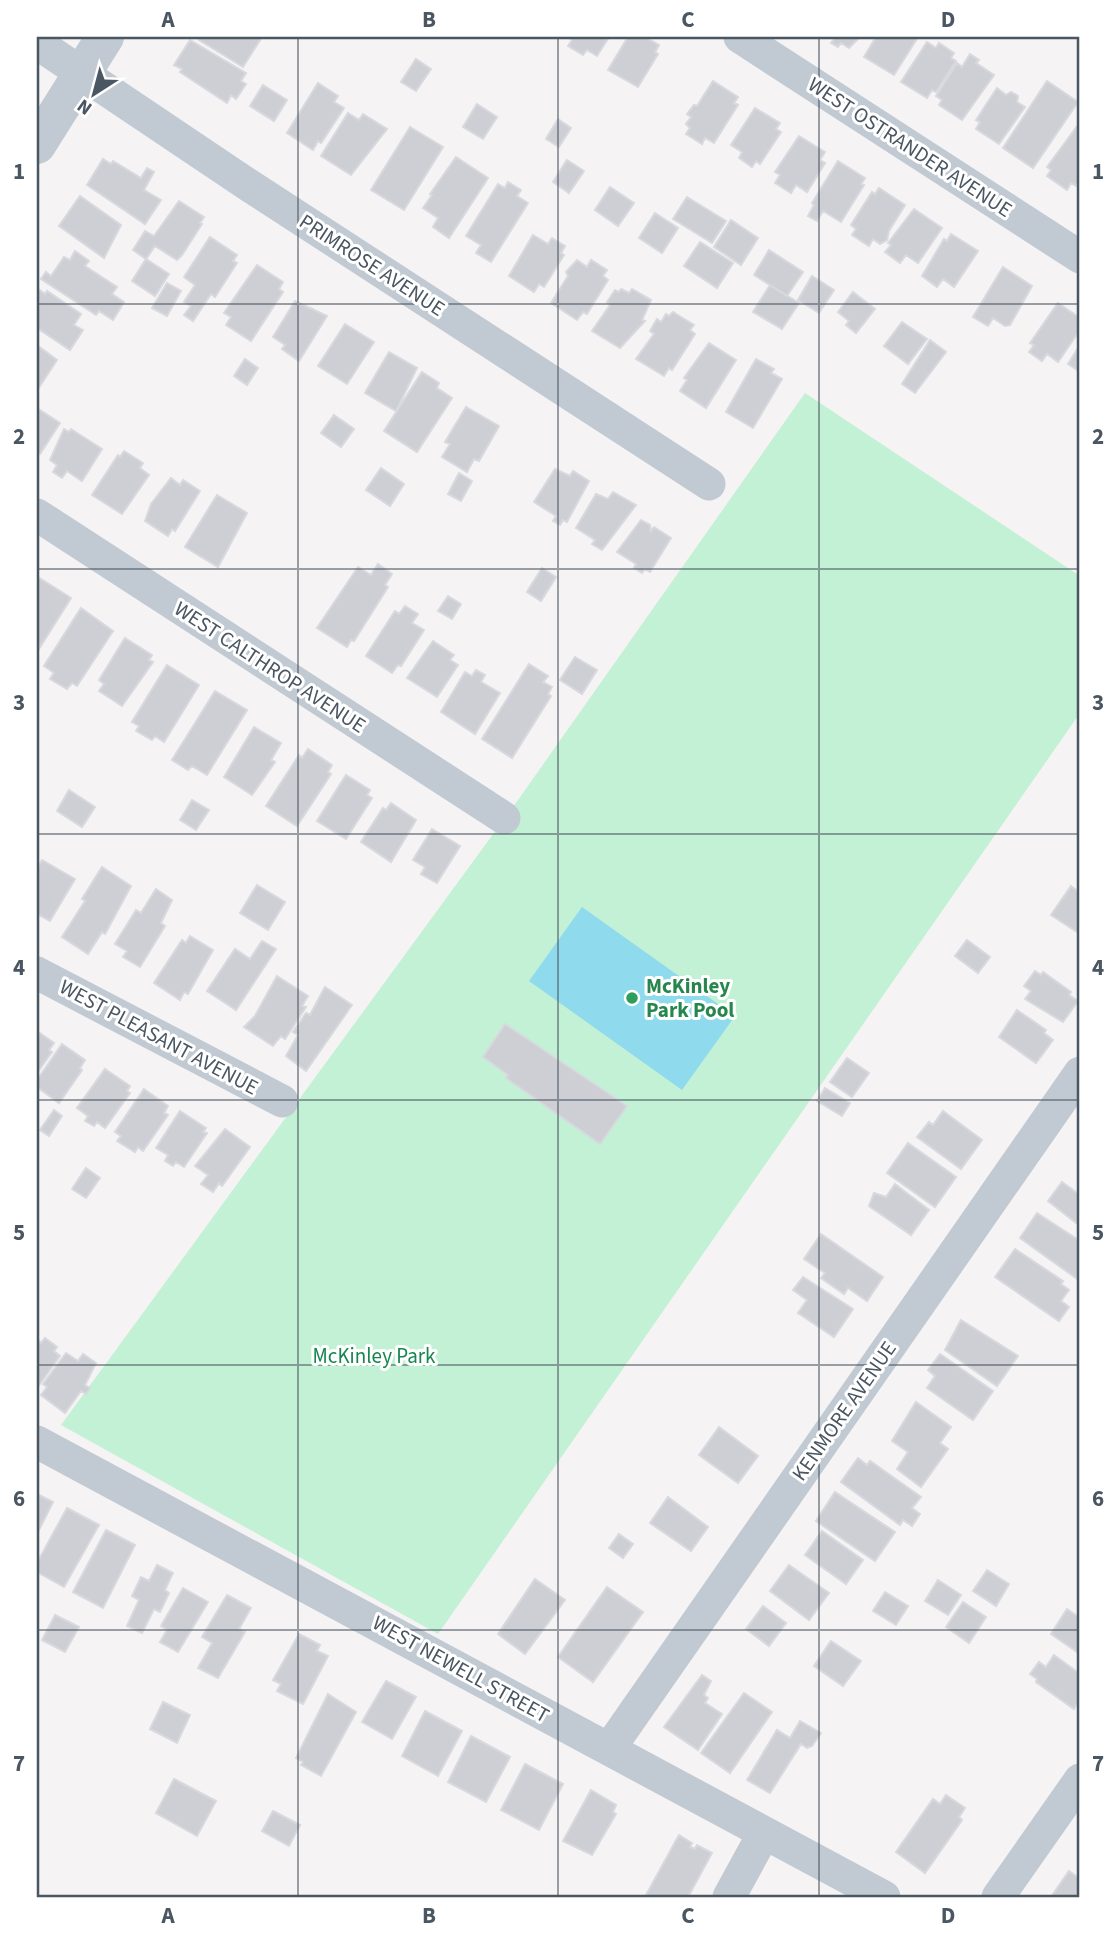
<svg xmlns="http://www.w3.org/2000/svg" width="1117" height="1934" viewBox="0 0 1117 1934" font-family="'Source Sans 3',sans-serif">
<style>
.green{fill:#c3f1d5}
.water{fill:#90daee}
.building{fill:#cdcfd5;stroke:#d7d9de;stroke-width:2}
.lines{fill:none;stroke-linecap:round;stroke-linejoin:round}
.minor{stroke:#c1cad2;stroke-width:33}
.tertiary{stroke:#c1cad2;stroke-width:38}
.grid{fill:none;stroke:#4a5661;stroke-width:2;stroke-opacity:0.55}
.leisure-dot{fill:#2e9e5b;stroke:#fff;stroke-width:2.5}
.labels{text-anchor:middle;stroke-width:6;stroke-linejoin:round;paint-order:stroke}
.street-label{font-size:21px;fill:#4a5661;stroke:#fff}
.leisure-label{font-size:21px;font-weight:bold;fill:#27864d;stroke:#fff;text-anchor:start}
.park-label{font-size:21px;fill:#17864f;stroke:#fff}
.neatline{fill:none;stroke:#4a5661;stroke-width:2.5}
.grid-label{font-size:23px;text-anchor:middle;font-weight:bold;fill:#4a5661}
</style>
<rect width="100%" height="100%" fill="#f5f3f3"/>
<path class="green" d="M805,393L1080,576V713L438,1634L61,1425L518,800Z"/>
<path class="water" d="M582,907L735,1016L682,1090L529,981Z"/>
<path class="building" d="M201,37H262L243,67L199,40Z
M567,37H609L597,56L587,50L583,55L568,46L572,40Z
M628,37H645L659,45L655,52L658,54L638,87L608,70Z
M830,37H860L849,48L841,43L838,47L831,43L834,39Z
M876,37H918L894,75L864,57Z
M190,40L246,73L241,81L246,84L236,99L231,95L227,103L180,72L182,69L174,65Z
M927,42L936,48L939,43L954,53L951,58L956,61L936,92L932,90L927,98L901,82Z
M970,54L979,60L976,63L994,75L962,120L939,105L942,100L936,96L957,63L962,67Z
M416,59L431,69L416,91L401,82Z
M713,81L738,97L734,103L738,105L714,143L705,138L702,144L686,134L690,128L686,124L691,117L687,114L694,105L697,106Z
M1047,81L1078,102L1033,168L1003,148Z
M318,83L338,96L334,102L344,108L321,143L318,141L313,150L287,133Z
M263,85L287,100L274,121L250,106Z
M997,88L1006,95L1011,92L1018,96L1017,102L1025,107L999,144L976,129L980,122L976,120Z
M477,104L497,117L483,139L463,127Z
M755,108L780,123L776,129L781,132L760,164L756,161L752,167L739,158L742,152L731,145Z
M348,113L359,120L363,114L387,129L351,175L321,156Z
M558,119L571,128L559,147L546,139Z
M1078,125L1080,126V180L1076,186L1071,183L1067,190L1047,176L1051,170L1047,167Z
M410,127L443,147L404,210L371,190Z
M799,136L825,152L820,160L825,163L807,192L796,185L791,193L775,183L780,175L775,172Z
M456,157L488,178L449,238L433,227L438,218L423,208L432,195L430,194Z
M103,159L111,164L113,161L141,178L147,168L154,172L144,190L161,200L145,224L87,185Z
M567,160L584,171L569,193L553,182Z
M838,161L865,178L861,184L864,185L841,222L823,211L817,221L808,216L814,205L812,203Z
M508,182L521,190L517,196L528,203L491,262L476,253L481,245L466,236L498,184L505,188Z
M610,187L634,203L618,226L595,210Z
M879,188L905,205L889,231L887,240L880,244L873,239L869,246L852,235L856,229L851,225L872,192L875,194Z
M80,196L121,225L104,258L59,226Z
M687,197L726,221L712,243L673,219Z
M179,201L204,217L200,223L202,224L182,255L177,260L155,246L146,259L133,250L145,231L154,236Z
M914,209L942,228L918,263L906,255L900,263L885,252L891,245L888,243Z
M655,213L678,228L662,253L639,238Z
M731,220L758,238L741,265L714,247Z
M951,234L978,251L954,287L943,279L937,287L922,276L944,239L947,241Z
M533,235L548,244L552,238L565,246L561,253L564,255L544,287L539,284L534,292L509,276Z
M210,237L237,255L233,261L237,263L215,297L211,294L193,321L184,315L191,306L184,302L195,285L184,277Z
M700,242L733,263L717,288L684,266Z
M769,250L803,272L787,296L754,275Z
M75,251L89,261L85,266L117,287L112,294L124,302L113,320L99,311L96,315L41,279L46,272L51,276L64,257L70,260Z
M146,259L169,274L155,296L132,281Z
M577,260L587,267L591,260L607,270L603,276L608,280L587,314L583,312L577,320L551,303L568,276L566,272Z
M257,265L283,282L279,289L283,292L251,341L226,325L231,317L224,313Z
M1003,267L1032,286L1010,325L1005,326L993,318L988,326L973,317Z
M812,276L834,290L819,313L798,300Z
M167,283L181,291L167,316L152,308Z
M770,285L799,303L782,329L753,312Z
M37,288L45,294L47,291L81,314L74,325L83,330L70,350L37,328Z
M621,289L629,293L632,289L651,300L642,320L645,321L620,348L592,331L610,305L607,302L615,290L619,292Z
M853,292L875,309L856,333L846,325L849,321L838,312Z
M295,301L327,316L299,361L282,349L285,345L273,337Z
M1058,303L1080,318V330L1058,362L1047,354L1042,361L1029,352L1034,345L1030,343Z
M673,312L694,325L690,330L695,334L672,370L669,368L664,376L636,359L654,334L650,331L657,319L661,322L666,314L669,316Z
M902,322L927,339L908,364L884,346Z
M345,324L374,342L347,384L318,366Z
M930,340L946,352L915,393L902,384Z
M709,343L736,360L706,408L680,391L687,380L684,378Z
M37,345L57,360L38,389L37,388Z
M1080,345V372L1068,364Z
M389,352L417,368L396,411L365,393Z
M245,359L258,368L247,385L234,376Z
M756,359L774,369L771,373L782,379L753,428L726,412Z
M422,372L439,383L437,388L452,398L417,452L384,431Z
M466,407L499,426L479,461L474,459L467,472L442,457L450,444L445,442Z
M37,408L60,423L40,454L37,453Z
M334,415L354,429L341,447L321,433Z
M64,429L69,432L71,429L102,449L82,481L67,471L62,478L53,472L57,465L50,460Z
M124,451L143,463L140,468L149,475L122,514L92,495L118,455L120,457Z
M381,468L404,484L390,506L366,490Z
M555,469L570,476L573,471L589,481L567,522L563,520L560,525L553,521L556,516L534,502Z
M459,473L472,481L461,501L448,494Z
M171,478L180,485L183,480L200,491L175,531L172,529L168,536L145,521L151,504Z
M613,492L636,505L602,550L592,544L595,540L576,528L596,494L608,499Z
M217,495L247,513L218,567L185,547Z
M641,520L650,525L651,531L654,527L671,538L650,572L645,569L642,573L634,568L636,564L617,552Z
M378,564L392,574L385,585L388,587L354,641L351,640L347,647L317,628L358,567L371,575Z
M542,568L556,577L541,601L527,592Z
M38,577L71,598L37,652V579Z
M448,596L461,604L452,619L438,611Z
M405,606L418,614L412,623L424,630L401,666L398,665L392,673L366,656L395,611L399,614Z
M81,608L113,631L77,686L72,683L67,689L50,679L54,673L44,666Z
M125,638L152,655L149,660L153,662L122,706L99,691L104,684L99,680Z
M433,641L454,655L450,660L458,665L437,697L407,678Z
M575,657L597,670L582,694L560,680Z
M529,664L548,676L543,682L552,687L548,694L551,696L512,758L482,739Z
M167,665L199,685L164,742L155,736L152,740L136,731L139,726L132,722Z
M476,670L485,675L481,682L500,693L475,734L441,712L465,672L472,676Z
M215,691L247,710L207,775L192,766L188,770L172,760Z
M254,727L281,743L271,760L275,762L252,795L224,777Z
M308,749L332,765L328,772L331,774L297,826L266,806L299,755L302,758Z
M346,775L370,790L367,795L372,798L346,839L317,821Z
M69,790L95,807L82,827L57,811Z
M192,800L209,810L196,830L180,820Z
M391,803L416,820L391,862L361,842L383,808L386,810Z
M432,829L460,846L437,883L421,874L425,867L413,860Z
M42,860L75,879L50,921L37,914V869Z
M102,867L131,886L105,934L102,932L88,954L62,937L85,901L82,899Z
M257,885L285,902L268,930L240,913Z
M1071,886L1080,893V934L1051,915Z
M156,889L172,900L161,923L165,926L140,967L123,957L127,951L115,944L136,910L141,913Z
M190,936L213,950L188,994L184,992L180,1000L154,983L182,940L186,943Z
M967,940L990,957L978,973L955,956Z
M262,941L276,949L236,1010L207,991L235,949L250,959Z
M1035,971L1041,975L1043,972L1071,992L1069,995L1078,1001L1063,1022L1025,999L1031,991L1024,986Z
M277,976L308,996L302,1006L306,1007L285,1039L281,1036L273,1046L244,1027L255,1016Z
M325,987L352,1005L306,1071L286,1056L298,1035L293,1032L306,1013L310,1015Z
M1017,1010L1046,1030L1044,1033L1053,1040L1036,1063L999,1037Z
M505,1024L627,1106L600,1144L506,1078L508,1075L483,1057Z
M37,1031L54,1043L49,1050L52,1052L37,1073Z
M62,1044L85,1060L80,1068L82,1070L59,1103L37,1087V1080Z
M847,1058L869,1073L852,1097L830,1082Z
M105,1069L130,1086L127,1091L130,1093L105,1128L97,1122L94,1126L85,1121L88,1116L77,1108Z
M825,1088L850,1103L842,1116L817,1101Z
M144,1089L168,1106L164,1113L168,1115L143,1151L138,1147L135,1152L117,1141L121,1136L115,1132Z
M54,1110L62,1116L49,1136L40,1130Z
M180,1111L206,1128L203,1132L207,1133L184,1167L176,1162L173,1166L165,1161L168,1155L156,1148Z
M943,1111L982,1140L961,1169L917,1137L929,1122L933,1125Z
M225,1129L250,1147L222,1186L219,1183L213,1192L201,1184L208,1175L195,1166Z
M908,1143L956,1177L935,1207L887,1173Z
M86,1168L100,1178L86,1198L72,1189Z
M1062,1182L1080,1195V1226L1048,1201Z
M895,1184L929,1210L911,1235L869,1206L874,1193L886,1197Z
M1037,1213L1080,1241V1281L1020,1238Z
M821,1234L883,1277L867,1301L848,1288L844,1294L821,1278L825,1273L804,1259Z
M1015,1249L1063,1281L1061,1284L1069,1290L1061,1301L1069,1307L1059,1321L995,1277Z
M803,1277L853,1309L834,1337L798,1313L807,1300L793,1290Z
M961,1320L1018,1356L997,1386L945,1350Z
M45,1338L57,1347L54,1351L60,1356L37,1388V1339L41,1343Z
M66,1353L78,1361L83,1354L96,1363L85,1385L90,1388L86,1394L81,1391L65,1413L41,1395L47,1387L43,1384Z
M940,1354L993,1391L973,1420L927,1388L935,1376L928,1370Z
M916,1402L951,1427L940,1443L948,1449L921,1487L897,1469L908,1452L892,1441Z
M719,1427L758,1456L738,1483L699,1455Z
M858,1458L867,1465L870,1461L921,1497L912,1508L920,1514L912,1526L903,1520L900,1525L841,1482Z
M835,1492L895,1532L875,1561L816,1521Z
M37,1494L53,1502L37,1534Z
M668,1497L708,1527L691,1551L650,1523Z
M67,1508L99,1525L64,1587L37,1572V1563Z
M106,1530L135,1545L103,1608L73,1592Z
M822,1531L863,1560L846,1584L805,1555Z
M619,1534L633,1544L623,1558L609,1548Z
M157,1565L173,1573L165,1590L169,1593L160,1612L154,1609L142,1633L127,1626L139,1600L132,1596L141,1577L149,1581Z
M789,1565L829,1593L809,1620L770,1591Z
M987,1570L1009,1584L996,1606L973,1591Z
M535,1579L565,1600L525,1654L498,1634Z
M938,1580L961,1595L948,1615L925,1601Z
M607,1587L643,1612L593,1682L558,1657Z
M183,1588L208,1602L178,1652L160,1642L167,1630L161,1626Z
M885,1592L908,1606L896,1625L873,1611Z
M227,1595L251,1608L239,1629L245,1632L218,1678L198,1668L212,1643L202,1637Z
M963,1602L986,1617L969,1643L946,1627Z
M763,1606L786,1623L769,1646L746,1629Z
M1067,1609L1080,1618V1654L1051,1634Z
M55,1615L79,1627L65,1652L42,1640Z
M299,1634L320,1645L317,1651L328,1656L303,1704L277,1691L281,1684L273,1680Z
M831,1641L861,1661L843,1686L814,1666Z
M1054,1655L1080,1674V1699L1074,1709L1036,1682L1037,1679L1030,1674L1039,1662L1046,1667Z
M702,1675L711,1681L704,1695L708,1698L705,1703L722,1714L698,1750L664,1727Z
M386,1681L416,1697L392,1739L362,1722Z
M744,1693L772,1712L730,1773L701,1753Z
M328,1694L356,1712L321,1776L301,1765L303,1762L296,1758Z
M163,1702L190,1715L177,1743L150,1729Z
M425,1711L462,1731L438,1776L402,1756Z
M800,1721L821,1733L812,1746L807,1748L801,1744L770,1793L747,1780L777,1730L790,1738Z
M471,1736L510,1757L486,1802L448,1782Z
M525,1764L563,1784L539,1830L501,1810Z
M174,1779L216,1801L197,1836L156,1813Z
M591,1790L616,1805L613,1812L616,1814L592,1855L563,1841Z
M946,1795L965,1808L959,1817L962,1820L925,1873L896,1852L933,1799L940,1804Z
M273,1811L300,1825L289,1846L262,1831Z
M679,1835L692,1843L690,1847L695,1849L697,1845L712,1853L688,1897H645Z
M1069,1871L1080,1879V1897H1051Z"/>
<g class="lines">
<path class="minor" d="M740,37L1080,257
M37,43L250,186L709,484
M37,515L504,818
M37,973L282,1101
M37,1442L884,1897
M609,1749L1080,1073
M729,1897L764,1833
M998,1897L1080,1780"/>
<path class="tertiary" d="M37,145L105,37"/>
</g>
<path class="grid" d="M298,37V1897M558,37V1897M819,37V1897M37,304H1080M37,569H1080M37,834H1080M37,1100H1080M37,1365H1080M37,1630H1080"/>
<circle class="leisure-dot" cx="632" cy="998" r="7"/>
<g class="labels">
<g class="street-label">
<text transform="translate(910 147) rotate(33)" y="7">WEST OSTRANDER AVENUE</text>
<text transform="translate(372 265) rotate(33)" y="7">PRIMROSE AVENUE</text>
<text transform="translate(270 667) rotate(33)" y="7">WEST CALTHROP AVENUE</text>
<text transform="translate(159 1037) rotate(28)" y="7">WEST PLEASANT AVENUE</text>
<text transform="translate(844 1411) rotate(-55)" y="7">KENMORE AVENUE</text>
<text transform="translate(461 1669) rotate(29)" y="7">WEST NEWELL STREET</text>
</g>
<g class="leisure-label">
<text x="646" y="993">McKinley<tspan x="646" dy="24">Park Pool</tspan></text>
</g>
<g class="park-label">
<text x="374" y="1363">McKinley Park</text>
</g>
</g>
<rect width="1117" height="1934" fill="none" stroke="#ffffff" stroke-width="77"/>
<g transform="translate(94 94) rotate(216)" stroke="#ffffff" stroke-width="5" paint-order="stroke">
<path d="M0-5L12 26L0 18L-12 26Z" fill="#4a5661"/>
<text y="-10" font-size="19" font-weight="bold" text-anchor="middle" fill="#4a5661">N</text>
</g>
<rect x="38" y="38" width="1040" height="1858" class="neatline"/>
<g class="grid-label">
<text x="168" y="27">A</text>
<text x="429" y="27">B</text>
<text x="688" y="27">C</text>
<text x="948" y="27">D</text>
<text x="19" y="179">1</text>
<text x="1098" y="179">1</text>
<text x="19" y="444">2</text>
<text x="1098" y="444">2</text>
<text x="19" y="710">3</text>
<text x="1098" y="710">3</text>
<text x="19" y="975">4</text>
<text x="1098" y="975">4</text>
<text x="19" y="1240">5</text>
<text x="1098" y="1240">5</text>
<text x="19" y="1506">6</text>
<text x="1098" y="1506">6</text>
<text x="19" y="1771">7</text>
<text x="1098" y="1771">7</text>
<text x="168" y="1923">A</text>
<text x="429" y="1923">B</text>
<text x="688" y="1923">C</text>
<text x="948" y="1923">D</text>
</g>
</svg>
